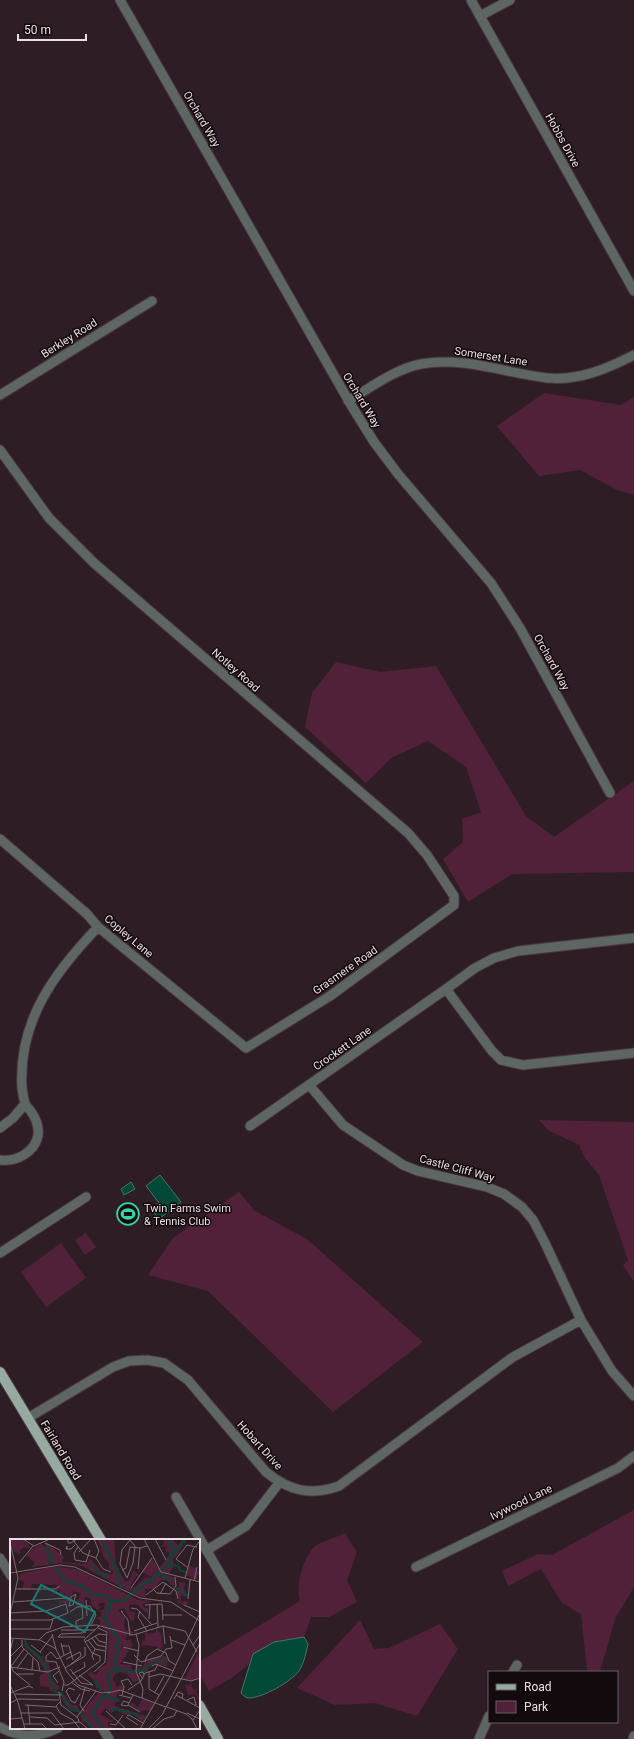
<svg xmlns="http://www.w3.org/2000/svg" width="634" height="1739" font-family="Roboto,sans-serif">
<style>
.green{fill:#512139}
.water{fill:#004936;stroke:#46766a}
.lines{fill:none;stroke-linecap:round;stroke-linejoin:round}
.minor-casing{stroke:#493840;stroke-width:11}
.major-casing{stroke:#493840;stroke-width:12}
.minor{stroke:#5d6662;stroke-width:9}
.major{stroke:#96aaa2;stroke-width:10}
.labels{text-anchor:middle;stroke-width:3;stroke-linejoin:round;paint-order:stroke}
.street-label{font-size:11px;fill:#ebdfe3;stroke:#120a0d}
.poi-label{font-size:11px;fill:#ebdfe3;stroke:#120a0d;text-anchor:start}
.inset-river{fill:none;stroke:#004936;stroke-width:2}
.inset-road{fill:none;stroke:#7a6b71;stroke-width:1}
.view{fill:#1a7b74;fill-opacity:0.15;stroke:#1a7b74;stroke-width:2}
.inset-edge{fill:none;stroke:#ebdfe3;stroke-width:2}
</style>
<rect width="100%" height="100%" fill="#2f1d25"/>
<!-- green -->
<path class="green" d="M544,393l77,12 13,-8v98l-17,-5 -37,-20 -41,6 -42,-50z
M336,662l44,10 56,-6 90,150 28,21 80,-56v91l-122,2 -44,28 -25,-43 20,-17 -1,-23 19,-7 -15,-45 -38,-26 -37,17 -25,25 -61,-56 7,-34z
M539,1120l95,2v160l-11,-17 5,-5 -29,-85 -14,-17 -6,-13 -31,-15z
M239,1192l16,19 52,28 116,103 -90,70 -125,-121 -60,-16 25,-37z
M86,1233l10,14 -11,8 -10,-15z
M61,1243l25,35 -40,29 -25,-35z
M634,1510v77l-19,32 -15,53h-14l1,-3 -6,-55 -19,-11 -21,-34 -33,17 -6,-15 36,-17 14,1z
M345,1533l12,19 -10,28 10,22 -28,15h-18l-7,20 -30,5 -21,12 -4,10 -16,13 -24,14 -10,-17v-12l101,-61c-5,-16 3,-42 14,-54 5,-5 24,-10 31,-14z
M360,1620l14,29 15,-1 51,-24 18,25 -41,67 -42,-13 -40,2 -38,-17z"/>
<!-- water -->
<path class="water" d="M160,1175l21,27 -22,17 -8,-10 8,-6 -13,-17z
M131,1182l4,7 -11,6 -3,-6z
M304,1637l4,7c-2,9 -4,19 -9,27 -8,11 -37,27 -50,27 -3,0 -5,-2 -8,-5l12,-39 21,-12z"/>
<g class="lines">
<!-- minor casing -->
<g class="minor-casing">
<path id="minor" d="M120,0l231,405 23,37 24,32 93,109 29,45 90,165
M471,0l163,291
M480,16l30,-16
M0,395l152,-94
M348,401c22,-13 47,-32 73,-37 42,-8 84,9 126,14 31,3 60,-9 87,-23
M0,450l49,68 45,45 314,270 19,22 27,41v9l-124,91 -84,52 -148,-121 -11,-13 -87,-75
M634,938l-116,13 -24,7 -19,10 -29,21 46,62 9,9 22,5 111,-12
M310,1086l33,39 60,40 15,6 69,16 17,7 18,13 11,13 12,23 36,77 31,51 22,25
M250,1126l196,-137
M0,1128l13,-10 12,-14
M0,1160c16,2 34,-7 38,-24 1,-8 -2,-17 -6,-23 -2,-4 -6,-6 -7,-10 -2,-5 -2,-10 -3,-15 -4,-67 32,-115 76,-161
M0,1253l86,-56
M28,1418l85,-51 16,-6 18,-1 17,3 24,17 78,92c23,19 45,24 73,14l174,-129 68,-37
M176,1497l58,101
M207,1550l39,-24 33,-43
M0,1558l11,18
M416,1567l202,-99 16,-12
M513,1672l4,-7
M0,1727c18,11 39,11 58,1
M102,1728l7,11
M479,1739l10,-23
M633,1739l1,-3"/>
</g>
<!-- major casing -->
<g class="major-casing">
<path id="major" d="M0,1372l101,168
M199,1705l19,34"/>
</g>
<!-- minor -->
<use href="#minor" class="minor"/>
<!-- major -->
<use href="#major" class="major"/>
</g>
<!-- icons -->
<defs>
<g id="stadium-ring" transform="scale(1.15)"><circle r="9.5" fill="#120a0d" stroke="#36d4a7" stroke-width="1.5"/><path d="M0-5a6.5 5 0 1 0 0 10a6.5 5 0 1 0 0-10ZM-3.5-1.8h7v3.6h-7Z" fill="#36d4a7"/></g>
</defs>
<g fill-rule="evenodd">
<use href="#stadium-ring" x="128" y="1214"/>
</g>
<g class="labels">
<!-- street labels -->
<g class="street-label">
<text transform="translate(202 119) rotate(60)" y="4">Orchard Way</text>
<text transform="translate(563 140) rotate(61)" y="4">Hobbs Drive</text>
<text transform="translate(69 338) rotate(-32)" y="4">Berkley Road</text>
<text transform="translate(491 356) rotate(9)" y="4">Somerset Lane</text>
<text transform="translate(362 400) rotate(59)" y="4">Orchard Way</text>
<text transform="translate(552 662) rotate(61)" y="4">Orchard Way</text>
<text transform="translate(236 670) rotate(41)" y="4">Notley Road</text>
<text transform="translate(129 936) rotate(40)" y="4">Copley Lane</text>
<text transform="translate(345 970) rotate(-35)" y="4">Grasmere Road</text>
<text transform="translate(342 1048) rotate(-35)" y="4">Crockett Lane</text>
<text transform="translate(457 1168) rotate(15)" y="4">Castle Cliff Way</text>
<text transform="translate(260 1445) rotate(48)" y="4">Hobart Drive</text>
<text transform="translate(61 1450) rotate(59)" y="4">Fairland Road</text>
<text transform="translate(521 1502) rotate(-26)" y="4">Ivywood Lane</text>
</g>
<!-- poi labels -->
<g class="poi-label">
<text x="144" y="1212">Twin Farms Swim<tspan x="144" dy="13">&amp; Tennis Club</tspan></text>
</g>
</g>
<!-- overview -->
<g transform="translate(10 1539)">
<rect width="190" height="190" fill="#2f1d25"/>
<path d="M0,0h12l10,10 9,-5 5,4 -1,-4 2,-1 17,14 -2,5 23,2 6,-5 10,12 10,4 3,-4 -5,-2v-5l-5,-6 -4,-12 -2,1 2,-1 -3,-7h17l2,25 7,15 3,3 5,-3 2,-9 7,6h-4l-5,9 1,4 13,-11 7,-1 -10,-5 10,-13 9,13 13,6 1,10 -9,-8h-5l-7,9h-9l1,9 -10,-3 -54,-29 -20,-3 -31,4 4,-4 -9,-8 6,-6 -7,-2 -5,3v4l-6,-2zM153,0l10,1 5,5 5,-6h4l-7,11 1,1 -8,8 1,5 6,3 -6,-1 -6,9 -9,-6 11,-16 -5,-2 2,-5 -8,1 5,-2zM46,27l24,4 58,30 15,1 -11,3 2,4h4v6l-12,-10 -7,1 1,7h5l-1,8 -3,1 -7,-13 -6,2 7,8 -1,8 3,6 2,-7 3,7 6,1 -11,1 -2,6h6l2,6 -3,2 -8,-3 -1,4 4,-2 4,5 -3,1v4l-4,2 1,2 -4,3 11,1 3,6 2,-2 4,12 -6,1 -6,-8 -7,-2 -6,3 -1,5 3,3 -1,4 8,-2v5l-17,2 -7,-1v-3l-3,1 -1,-7 -7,-8 3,-3 5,4 3,-6 8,-5 2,-32 -10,-7 2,-4 -5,-3 6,-2 -1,-5 -5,1 8,-3 1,-6h-5l-2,3 4,1 -5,3 -6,-6v-5l-6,-2 -1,8h-9l6,-11 -7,-3 -7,13 -5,-2 -3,4v-5l7,-1 -1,-7 -5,1v-5l-8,7 6,-11 -26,-1 -1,6 -12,-1 4,-2 1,-4 -1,-2 -4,-1 1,-6zM178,27l8,2 1,4 3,-1 -4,9 -10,-5zM169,43l6,1 -1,7 4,5v2l-7,-1 -1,6 6,-1 3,2 -5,3 -8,-5 3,-1 -3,-12 3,-1zM146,89l5,6 2,14 -5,1v-2l-13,-2 -4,2 2,-8 1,3 2,-4 -2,-6 5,2 7,-2zM14,101l3,1 1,6 6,6 7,4 2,-2 1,6 5,2 2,15 9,10 -4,4 -6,-1 -1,-4 -9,-1v-11l3,-1 1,-5 -7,-11 -12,-11zM188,114l2,4v20l-8,4 -8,-1zM151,117h4l3,3 -1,8 -13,-5 -4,3 4,4 -4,-2 -4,5h-9v-5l5,2 3,-7zM181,143l1,6 3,2 2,-3 -1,5 4,10 -5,-8 -7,1 -3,-11 4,2zM111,151l-5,6 5,5 -6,2v3l31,10 -3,6 -11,-8 -7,1 -9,-5 -5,3 -5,-5 -6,6 14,8h-6v4l10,3h-27l-6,-7h-3l-2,-8 18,-21 7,2zM52,153l10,13h5l3,8 -13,-5 -6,-10zM132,160l12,5 -3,6 -10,1 -11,-6 2,-3 6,6z" fill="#512139"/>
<path class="inset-river" d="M92,0l15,31 4,18M156,0l6,5v10M38,7l-1,5 5,6 -3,4 5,3M163,16l13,-16M159,25l9,2 3,5 5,1M82,26l6,8 9,3M46,29l9,13 18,5 7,8 17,2 4,5M151,32l9,-8 -1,-5 4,-3M146,36l8,1 7,5M166,49l12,8M15,102l3,6 12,10 8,13M106,130l19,3M127,132l7,-1 13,-10 10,1M39,134l6,19 6,1 9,16 10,3M84,140l7,12M96,157l13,4M101,170l19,3 10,5M71,174l12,16M94,190l-12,-15 11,-17 8,-5 -3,-17 9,-7 -3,-10 3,-3 1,-6 -2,-2 3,-7 -14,-20 2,-11 3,-1v-7l16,-1 7,-9h4l7,-8 7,-1 6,-9h3"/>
<path class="inset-road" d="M13,0l11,7 16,-7M58,0v4h3l6,-4M62,0l11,14 13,5 7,11 8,3M84,0l5,12 -3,7M119,0l6,7 -2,17 -6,15 -7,-14 2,-14 8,-10M134,0l17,33 39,10M145,0l11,21M0,3l8,36 -8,36M35,4l15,7 1,5M68,8l-4,6 1,7 11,2 4,-12M57,10v-3l-1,3h5l4,-4M69,13l12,-13M9,24l14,-17M177,28l-11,-8 11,-14 10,2M128,30l2,-21M112,31l4,-2 4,-21 10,1 7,-2M0,34l50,-8 15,2 65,31 31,4 29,19M175,39l8,-29 7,-8M184,42l3,-14M121,49l21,-30M5,50h40l5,-3M143,50l4,4 13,1 6,-8 -1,-9M66,55l-3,11 -4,1 2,-9zM150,55l6,-11M136,56l17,-13 13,9 2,8M178,60l2,-19M76,61l1,16M3,63l53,-4M147,65l1,23M135,66l17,-1 1,16M174,66l16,7M121,69l6,1 15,16M130,72l-2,6 9,14M60,73l7,-5 13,-1 6,9 -5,10M113,73l-2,-1 7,9 2,16M0,74l36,-2 20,-7 2,9 -18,7h-40M153,76h19M139,80l1,-14M66,87v-5l7,-3 -1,-11M153,87l2,18M0,90h40l3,-10M51,91h34M124,92l23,-8M42,95l4,15M126,95l3,11 -3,26 7,18 -1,9M85,97l4,5 7,2M75,98h-27l3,-3 22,-1 3,-4M0,99l30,2 16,9 11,23 11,13 24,8 8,-1M82,99l5,7 9,2M12,101v7l16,15 2,9M29,101l7,-7 17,-6 34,-2 36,10 30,-9 22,5 12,21M78,101l7,9 10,2M161,101l14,5M75,103l14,-8 8,1M51,104l3,12M21,106l10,8M183,106l7,-10M51,107h8l4,14M113,108l16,4M0,113l3,-13M30,113l13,-17M124,116l7,7 20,-6 5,-7 6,-1 -2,-12M0,118l12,-12M56,120l14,-7 1,4 -10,8M84,121l-2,-4 3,-7M0,123l3,9 17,14M113,123l19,4M135,123l2,-6 10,-7 9,4 3,8 7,4M2,126l12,-16M142,127l4,-2 17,7M0,128l38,5 12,-5M7,129l11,-15M55,129l20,-12v-9M60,130l11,14 12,2M22,131l1,-12M84,133l11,-10 2,-30 -9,-4M139,133v17l10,6M6,135h18M62,135l13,-7 -1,-5M69,136l14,10M139,138l11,-3 31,7 9,-3M133,140l-4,-6 4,-1 1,3M111,142l3,6 -2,8M111,142l7,-2 4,6M61,143l10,7 9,2M48,144l-5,-7 6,-5M0,146l8,17 7,27M53,146h5l32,-24v-5l-8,-3 -8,-13 15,-14M65,151l-6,-2 -3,3 5,10 4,2 5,-9M118,151l13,-9 4,-8 10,-3 3,-6M52,152l2,-9 -8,-20 -10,-1v-5l5,-4 6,7 14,-7M49,153l2,13 17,13 1,4M145,153l9,-16M0,154l19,-7 4,2M98,154l12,-3 46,17M5,155l47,1M109,156l12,3M166,156l24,13M164,160l4,-7 5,2 -1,4M177,161l7,-3 2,8M50,163l-4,4 4,7 13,7 7,9M0,164l8,-4 41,1M119,164l-5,-2 -3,4 6,1 1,-1 5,-10M15,166l31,2M18,166l2,19M118,166l12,7M157,168l19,7M74,172l-4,-6 5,-17M96,172l20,18M11,174h31l12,16M175,174l7,6 5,10M177,174l13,6M117,177l2,-1 14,8M20,178l17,1 8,7 25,-3 8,7M67,178l19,-26M116,178l12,8M0,180l12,-1M183,181l7,-10M14,185h18l5,5M100,185l6,1 7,-10M130,190l32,-56 28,-60M138,190l14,-14 38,-72M142,190l12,-10 10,-3 3,-6"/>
<path class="view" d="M31,46l54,27 -10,20 -54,-28z"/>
<rect width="190" height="190" class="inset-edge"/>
</g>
<!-- legend -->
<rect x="488" y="1671" width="130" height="52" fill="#120a0d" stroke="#695f63"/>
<rect x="496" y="1684" width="20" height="6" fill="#96aaa2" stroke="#695f63"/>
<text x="524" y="1691" font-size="12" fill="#ebdfe3">Road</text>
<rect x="496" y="1701" width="20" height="12" fill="#512139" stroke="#695f63"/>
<text x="524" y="1711" font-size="12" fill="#ebdfe3">Park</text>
<!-- scale -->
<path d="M18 34v6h68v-6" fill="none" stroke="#ebdfe3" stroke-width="2"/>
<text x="24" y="34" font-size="12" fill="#ebdfe3" stroke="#120a0d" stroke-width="3" paint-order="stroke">50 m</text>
</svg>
